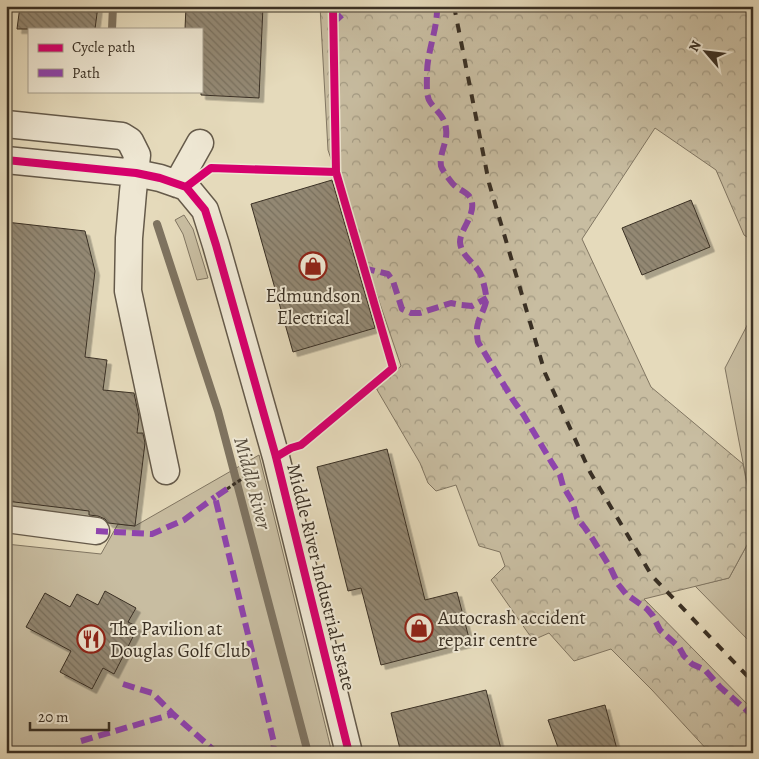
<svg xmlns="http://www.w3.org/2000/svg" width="759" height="759" font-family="Alegreya,serif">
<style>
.grass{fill:#c8bda1;stroke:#817662}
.forest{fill:url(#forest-crowns);stroke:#817662}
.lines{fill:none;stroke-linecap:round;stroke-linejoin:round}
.stream{stroke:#7e7360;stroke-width:8}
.building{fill:url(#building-back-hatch);stroke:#3a3024;filter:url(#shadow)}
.minor-casing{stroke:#655a4a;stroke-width:29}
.path{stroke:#3a3024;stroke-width:3;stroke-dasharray:4 2.5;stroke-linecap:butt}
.minor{stroke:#eee7d3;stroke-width:26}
.rail{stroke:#3a3024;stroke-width:4;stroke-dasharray:9 9;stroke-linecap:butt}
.quiet{stroke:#8e44ad;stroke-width:6;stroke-dasharray:12 6;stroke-linecap:butt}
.cycleway-casing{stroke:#eee7d3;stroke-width:11}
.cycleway{stroke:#d6006c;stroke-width:8}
.labels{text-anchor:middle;stroke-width:4;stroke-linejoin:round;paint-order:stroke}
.poi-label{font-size:19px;fill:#3a3024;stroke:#eee7d3;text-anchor:start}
.street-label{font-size:19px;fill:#3a3024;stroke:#eee7d3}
.water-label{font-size:20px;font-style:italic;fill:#564c3d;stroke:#eee7d3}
</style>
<defs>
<pattern id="forest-crowns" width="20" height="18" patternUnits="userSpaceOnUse" patternTransform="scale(1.25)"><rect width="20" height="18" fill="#c8bda1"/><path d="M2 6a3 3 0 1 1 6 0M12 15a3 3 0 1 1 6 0" fill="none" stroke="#a39a83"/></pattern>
<pattern id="building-back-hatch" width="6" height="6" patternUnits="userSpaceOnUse" patternTransform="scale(1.25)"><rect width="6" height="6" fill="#938873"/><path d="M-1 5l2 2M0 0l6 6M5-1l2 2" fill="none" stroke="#79705e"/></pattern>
<filter id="shadow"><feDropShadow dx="4.5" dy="4.5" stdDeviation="0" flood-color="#0004"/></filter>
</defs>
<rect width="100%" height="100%" fill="#e5dabb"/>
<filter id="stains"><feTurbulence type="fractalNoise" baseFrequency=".004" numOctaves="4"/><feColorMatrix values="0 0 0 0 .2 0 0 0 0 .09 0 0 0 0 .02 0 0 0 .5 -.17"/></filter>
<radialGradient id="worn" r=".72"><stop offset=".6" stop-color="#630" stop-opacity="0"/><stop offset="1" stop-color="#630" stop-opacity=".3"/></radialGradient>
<!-- grass -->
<path class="grass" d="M184,215l9,14 15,49 -11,2 -14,-46 -8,-14z
M753,314v201l-28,-147z
M259,455l73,298h-326v-209l95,10 17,-30 17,2z
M753,534v111l-58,-59 34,-8z"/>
<!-- forest -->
<path class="forest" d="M320,6h433v235l-9,-6 -28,-65 -61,-42 -73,111 69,148 92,77 10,51v19l-24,44 -85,21 109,111v43h-43l-58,-63 -41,-41 -37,12 -25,-28 -16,7 -42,-60 14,-14 -5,-14 -21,-6 -23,-61 -20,6 -8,-8 -8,-20 -44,-75 25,-22 -73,-216z"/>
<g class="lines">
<!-- stream -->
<path class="stream" d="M112,29l1,-23
M157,224l61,187 90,342"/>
</g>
<!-- building -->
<path class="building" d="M20,6h78l-3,23h-78z
M186,6h77l-4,92 -58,-3v-66h-16z
M332,180l43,148 -82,24 -42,-148z
M691,200l19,47 -68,28 -20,-47z
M6,222l79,9 10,40 -10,86 22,3 -4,30 31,3 5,24 -2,16h6l2,10 -10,83 -27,-3 -3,-4 -7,-3 -9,-1v-4l-83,-10z
M387,449l38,151 32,-8 13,50 -89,23 -20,-77 -13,3 -31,-124z
M105,591l31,17 -8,14 10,5 -24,47 -11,-6 -11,21 -32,-17 11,-21 -45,-24 19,-34 25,14 7,-13 21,11z
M486,690l16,63h-101l-10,-40z
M605,705l13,48h-58l-12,-33z"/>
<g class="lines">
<!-- minor casing -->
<g class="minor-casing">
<path id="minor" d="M6,124l116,12 8,5 7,14 -4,37 -4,46 -1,53 38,180
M6,160l130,13 24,5 26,9 19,23 11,35 60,212 73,296
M177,184l23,-41
M6,519l90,12"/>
</g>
<!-- path -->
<path class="path" d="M227,489l25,-17"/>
<!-- minor -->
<use href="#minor" class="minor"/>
<!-- rail -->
<path class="rail" d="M454,6l35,177 56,190 45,99 62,104 101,106"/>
<!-- quiet -->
<path class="quiet" d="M437,6c1,22 -10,46 -10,67 0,8 -1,20 2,27 5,10 16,15 17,29 2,13 -7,24 -5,37 1,4 10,16 13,19 5,5 14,7 17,14 6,15 -11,30 -11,43 1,14 14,20 20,31 3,7 5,15 6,22 2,9 -6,20 -8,28 -2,7 -1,13 0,19l35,58 10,14 29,49 8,12 3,11 9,15 5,17 8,10 7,10 18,29 8,17 8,10 21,15 6,7 7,14 19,17 5,9 8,8 13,6 15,17 33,29
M333,23l11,-10 4,-7
M363,268l25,6 5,7 9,28 9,4h9l31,-10 10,2 11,1 15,-8
M227,489l-12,8 59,246 -1,10
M96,531l56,3 32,-14 31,-23
M123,684l29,9 21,21 44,39
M81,741l92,-27"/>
<!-- cycleway casing -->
<g class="cycleway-casing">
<path id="cycleway" d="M6,160l130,13 24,5 26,9 19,23 11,35 60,212 73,296
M186,187l25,-19 125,4
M276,457l15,-9 10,-3 92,-77 -57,-196 -3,-166"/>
</g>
<!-- cycleway -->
<use href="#cycleway" class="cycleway"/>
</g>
<!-- icons -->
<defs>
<g id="shop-ring" transform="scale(1.4375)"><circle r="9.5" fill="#eee7d3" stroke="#8f2418" stroke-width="1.5"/><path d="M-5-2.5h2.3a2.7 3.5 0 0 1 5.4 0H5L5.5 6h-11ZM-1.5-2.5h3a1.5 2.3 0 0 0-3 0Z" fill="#8f2418"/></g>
<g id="restaurant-ring" transform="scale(1.4375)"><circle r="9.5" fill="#eee7d3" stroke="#8f2418" stroke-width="1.5"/><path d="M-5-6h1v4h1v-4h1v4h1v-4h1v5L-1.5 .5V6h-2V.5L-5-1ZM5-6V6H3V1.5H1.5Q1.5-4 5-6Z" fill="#8f2418"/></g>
</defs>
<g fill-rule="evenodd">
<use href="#shop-ring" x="313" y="266"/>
<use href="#shop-ring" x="419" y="628"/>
<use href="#restaurant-ring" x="91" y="639"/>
</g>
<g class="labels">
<!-- poi labels -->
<g class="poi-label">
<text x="313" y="302" text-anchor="middle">Edmundson<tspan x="313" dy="22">Electrical</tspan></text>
<text x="438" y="624">Autocrash accident<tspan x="438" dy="22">repair centre</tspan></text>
<text x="110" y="635">The Pavilion at<tspan x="110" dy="22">Douglas Golf Club</tspan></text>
</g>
<!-- street labels -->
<g class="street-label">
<text transform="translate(322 577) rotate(76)" y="7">Middle River Industrial Estate</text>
</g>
<!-- water labels -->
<g class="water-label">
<text transform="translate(253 483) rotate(75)" y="7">Middle River</text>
</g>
</g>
<!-- margin -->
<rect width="759" height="759" fill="none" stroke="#e5dabb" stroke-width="25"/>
<rect x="8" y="8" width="744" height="744" fill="none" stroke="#3a3024" stroke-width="2.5"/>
<rect x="12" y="12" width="734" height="734" fill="none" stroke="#3a3024"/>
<!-- legend -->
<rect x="28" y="28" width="175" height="65" fill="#eee7d3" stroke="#a69e8d"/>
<rect x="38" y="44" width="25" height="8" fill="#d6006c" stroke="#a69e8d"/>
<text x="72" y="52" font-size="15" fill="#3a3024">Cycle path</text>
<rect x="38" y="69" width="25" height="8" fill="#8e44ad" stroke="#a69e8d"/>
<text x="72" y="78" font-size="15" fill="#3a3024">Path</text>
<!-- north arrow -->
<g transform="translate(706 52) rotate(298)" stroke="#eee7d3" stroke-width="4" paint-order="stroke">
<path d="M0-4L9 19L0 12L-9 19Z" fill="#3a3024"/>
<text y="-8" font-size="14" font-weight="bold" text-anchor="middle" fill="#3a3024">N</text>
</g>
<!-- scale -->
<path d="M30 722v8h79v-8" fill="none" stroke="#3a3024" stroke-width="2.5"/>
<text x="38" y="722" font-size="15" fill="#3a3024" stroke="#eee7d3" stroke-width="4" paint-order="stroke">20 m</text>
<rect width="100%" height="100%" filter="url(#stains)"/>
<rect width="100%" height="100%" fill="url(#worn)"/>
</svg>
